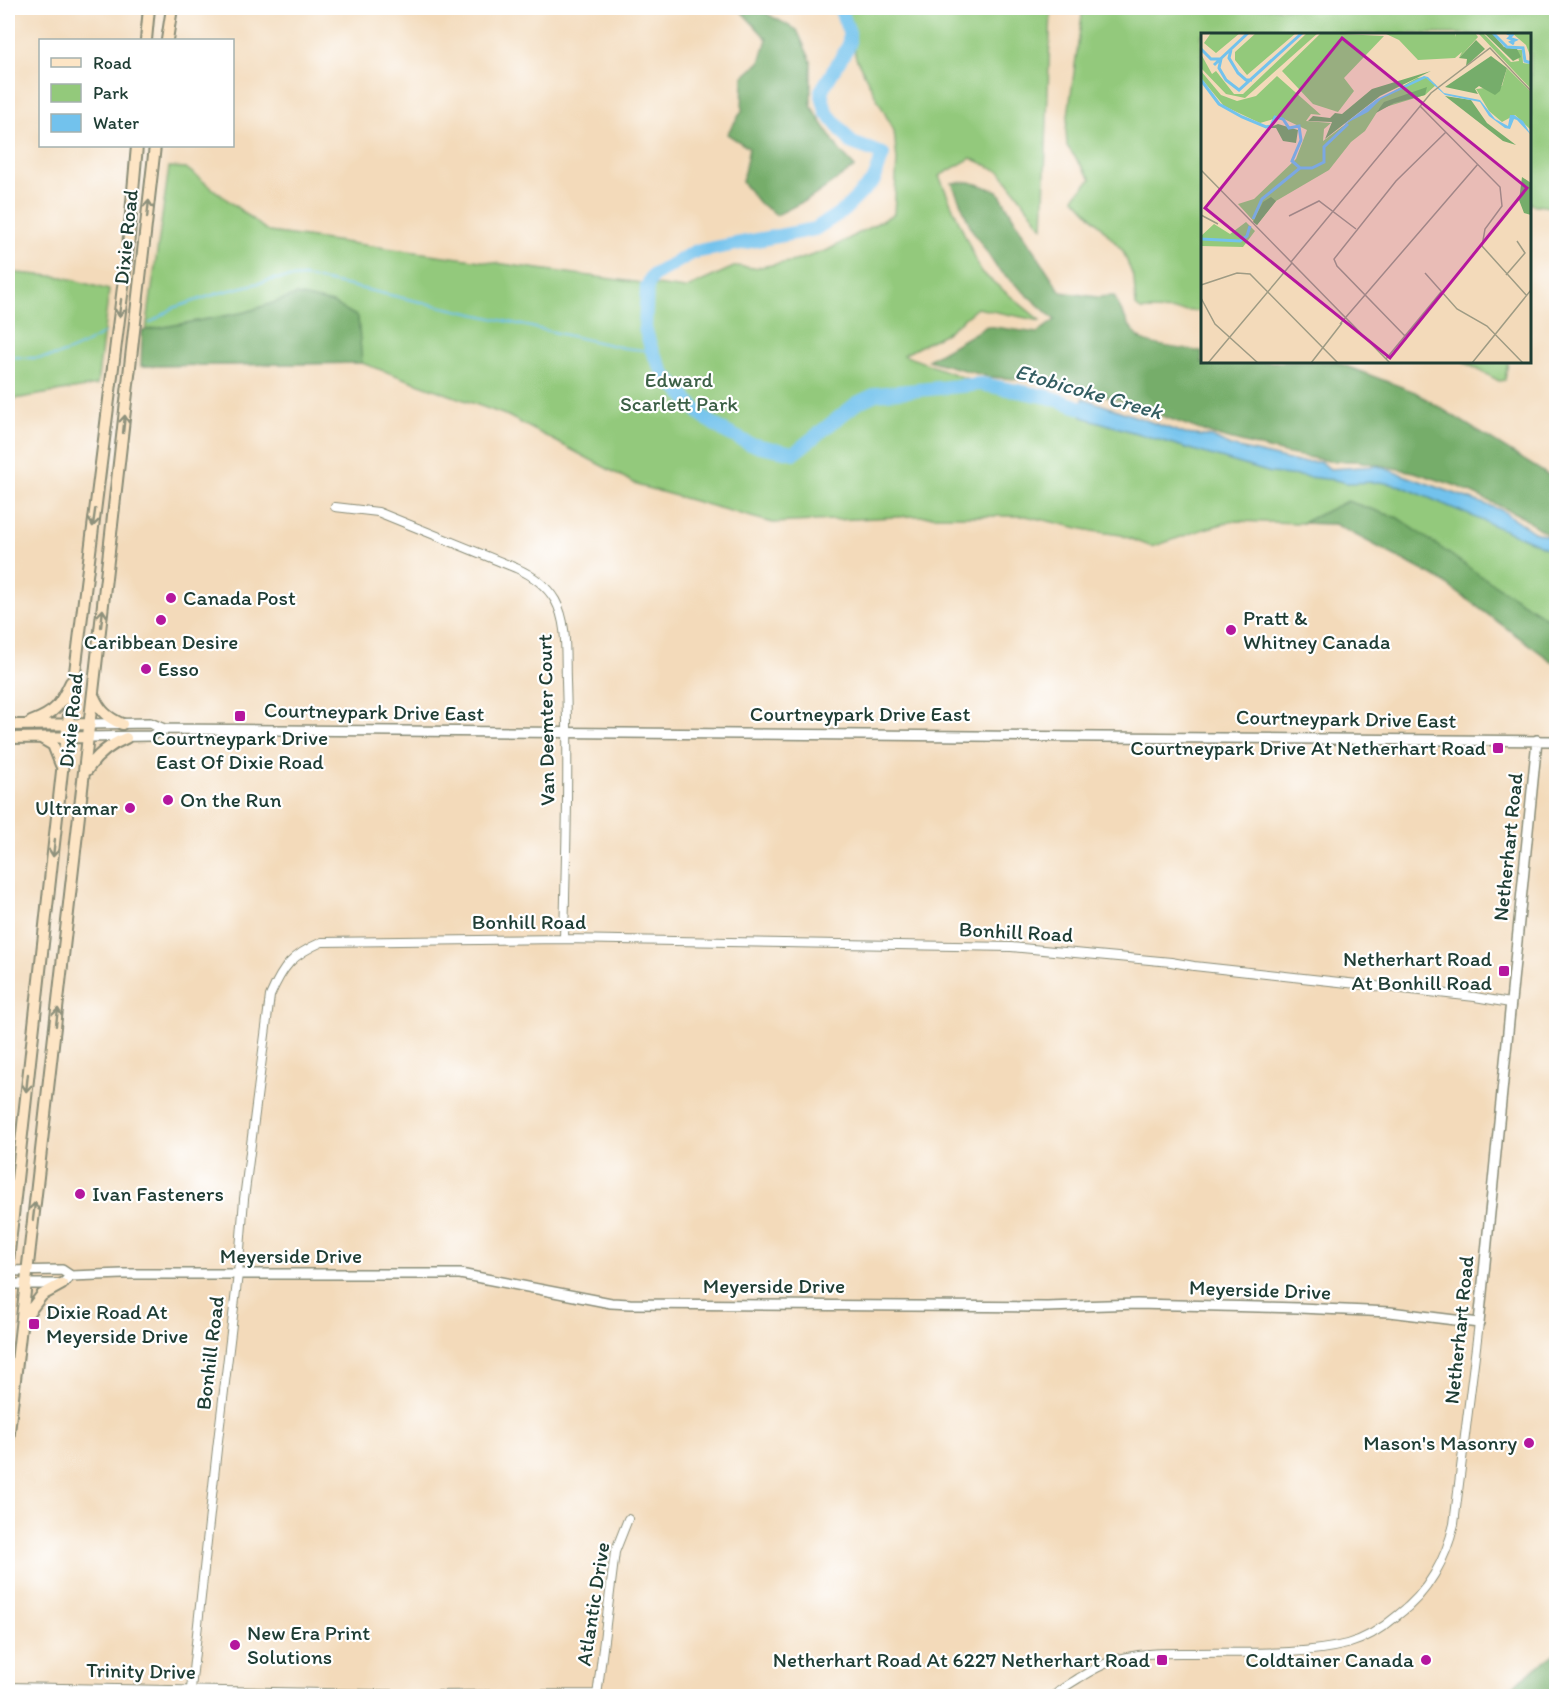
<svg xmlns="http://www.w3.org/2000/svg" width="1564" height="1704" font-family="Itim,sans-serif">
<style>
.green{fill:#93c97b;stroke:#598358;stroke-width:1.5}
.forest{fill:#76ad6b;stroke:#4a7550;stroke-width:1.5}
.water{fill:#72c2ed;stroke:#488090;stroke-width:1.5}
.lines{fill:none;stroke-linecap:round;stroke-linejoin:round}
.stream{stroke:#72c2ed;stroke-width:2}
.river{stroke:#72c2ed;stroke-width:14}
.minor-casing{stroke:#898c77;stroke-width:10}
.tertiary-casing{stroke:#898c77;stroke-width:12}
.secondary-casing{stroke:#898c77;stroke-width:14}
.minor{stroke:#fff;stroke-width:8}
.tertiary{stroke:#fff;stroke-width:9}
.secondary{stroke:#fde5c5;stroke-width:10}
.oneway{stroke:#8e917c}
.poi-dot{fill:#b5179e;stroke:#fff;stroke-width:2}
.labels{text-anchor:middle;stroke-width:4.5;stroke-linejoin:round;paint-order:stroke}
.street-label{font-size:21px;fill:#1f3d34;stroke:#fff}
.park-label{font-size:21px;fill:#3c6046;stroke:#fff}
.poi-label{font-size:21px;fill:#1f3d34;stroke:#fff;text-anchor:start}
.water-label{font-size:22px;font-style:italic;fill:#345e62;stroke:#fff}
.inset-river{fill:none;stroke:#72c2ed;stroke-width:3}
.inset-road{fill:none;stroke:#9e9b84;stroke-width:1.5}
.view{fill:#b5179e;fill-opacity:0.15;stroke:#b5179e;stroke-width:3}
.inset-edge{fill:none;stroke:#1f3d34;stroke-width:3}
</style>
<rect width="100%" height="100%" fill="#fff"/>
<filter id="ink" filterUnits="userSpaceOnUse"><feTurbulence type="fractalNoise" baseFrequency=".0167" numOctaves="2"/><feDisplacementMap in="SourceGraphic" scale="12" xChannelSelector="R" yChannelSelector="G"/><feConvolveMatrix kernelMatrix="1 2 1 2 8 2 1 2 1" color-interpolation-filters="sRGB"/></filter>
<filter id="wash" filterUnits="userSpaceOnUse"><feTurbulence type="fractalNoise" baseFrequency=".008" numOctaves="4" result="noise"/><feDisplacementMap in="SourceGraphic" scale="24" xChannelSelector="R" yChannelSelector="G"/><feGaussianBlur stdDeviation="1.35" result="paint"/><feColorMatrix in="noise" values="0 0 0 0 0 0 0 0 0 0 0 0 0 0 0 0 0 1.4 0 .05"/><feComposite in="paint" operator="in"/></filter>
<g filter="url(#wash)">
<rect width="100%" height="100%" fill="#f3daba"/>
<!-- green -->
<path class="green" d="M847,8h204l-8,220 -42,-56 -30,-14 -32,18 42,96 60,49 -64,-13 -31,25 -43,22 78,29 68,13 208,67 123,13 176,72v115l-117,-85 -104,-55 -101,-3 -30,8 -52,18 -31,-12 -29,-4 -66,-15h-110l-143,7 -133,-37 -132,-70 -146,-53 -221,3 28,-199 17,1 83,64 416,57 51,-23 18,2 41,-7 33,-11 66,-36 3,-54 -3,-29 -38,-73z
M1083,8h473v200l-26,-4v-170h-328v277l-61,-1 -5,-4 -2,-27 -11,-28 -49,-54 17,-18 -24,-33 -1,-16z
M8,270l9,3 46,4 46,13 -12,95 -89,15z
M1464,362h44l-3,18 -6,1z"/>
<!-- forest -->
<path class="forest" d="M738,8h18l41,22 14,31v45l29,45 15,16 -43,30 -35,18 -18,-12 -17,-21 7,-34 -22,-14 15,-23 1,-34 17,-15 7,-23z
M970,182l28,9 27,46 36,55 36,5 17,-1c8,15 15,34 28,44 7,5 51,11 60,11v11h133l80,30 141,88v60l-37,-25 -62,-29 -43,-14 -56,-11h-29l-45,-8 -67,-17 -129,-47 -57,-9 -42,-3 -61,-17 59,-34 50,7 18,-13 -58,-52 -25,-38 -20,-47z
M296,295l37,8 25,14 4,46 -221,3 1,-35 104,-19z
M1347,501l51,17 83,58 75,48v40l-117,-85 -104,-55 -33,-1z
M1556,1653v43h-57z"/>
<!-- water -->
<path class="water" d="M1083,398l102,36 27,3 18,9 67,16h24l9,7 48,-3 123,44 33,22 22,7v13l-155,-66 -21,-4 -33,1 -12,-3 -64,-7 -189,-56z"/>
<g class="lines">
<!-- stream -->
<path class="stream" d="M150,323l23,-15 46,-15 56,-14 30,-2 45,9 274,62 28,3
M8,356c42,6 59,-1 96,-23"/>
<!-- river -->
<path class="river" d="M840,8l9,24v13l-28,46 5,21 26,31 31,11 -9,26 -31,31 -28,18 -121,23 -42,24 -5,11 -2,41 7,23 13,24 38,42 23,15 24,12 44,9 63,-50 19,-9 105,-10 68,13 51,17"/>
</g>
</g>
<g filter="url(#ink)">
<g class="lines">
<!-- minor casing -->
<g class="minor-casing">
<path id="minor" d="M335,507l43,5 138,56c16,7 30,17 39,32 13,23 10,55 11,81 3,86 0,172 -2,258
M8,1687l419,8 170,-1
M191,1689l26,-240 21,-175 6,-75 26,-203c13,-30 22,-41 52,-54l242,-3 447,8 160,15 23,4 281,31 35,6
M597,1696l18,-144 13,-33
M1054,1696c7,-8 16,-12 25,-18 10,-6 22,-13 33,-17 26,-9 54,-8 81,-8 49,-1 107,3 154,-9 18,-5 37,-17 51,-29 30,-22 48,-56 56,-91l25,-201"/>
</g>
<!-- tertiary casing -->
<g class="tertiary-casing">
<path id="tertiary" d="M90,724l60,-1 14,6 1392,12
M88,737l63,-1 13,-7
M8,1271l54,-1 9,6
M8,1284h54l9,-8 52,-2h337l151,29 19,1 417,3 90,-3 162,4 91,4 89,11 58,-583"/>
</g>
<!-- secondary casing -->
<g class="secondary-casing">
<path id="secondary" d="M146,40l3,-32
M167,40l5,-32
M94,697c6,14 14,21 28,27
M31,722c25,-9 29,-17 40,-40
M8,725l82,-1
M8,738l80,-1
M41,738l12,7 8,20
M87,770c10,-15 22,-25 39,-32
M8,1261l57,-517 10,-72 53,-425 9,-101
M25,1317l17,-22 20,-11
M8,1441l147,-1295"/>
</g>
<!-- minor -->
<use href="#minor" class="minor"/>
<!-- tertiary -->
<use href="#tertiary" class="tertiary"/>
<!-- secondary -->
<use href="#secondary" class="secondary"/>
</g>
<!-- one-way arrows -->
<defs><path id="oneway-shaft" d="M-6 0H5M1.5-3L5.5 0L1.5 3" fill="none" stroke-width="1.6" stroke-linecap="round" stroke-linejoin="round" transform="scale(1.5)"/></defs>
<g class="oneway">
<use href="#oneway-shaft" transform="translate(148 209) rotate(-84)"/>
<use href="#oneway-shaft" transform="translate(120 308) rotate(97)"/>
<use href="#oneway-shaft" transform="translate(124 424) rotate(-84)"/>
<use href="#oneway-shaft" transform="translate(94 518) rotate(98)"/>
<use href="#oneway-shaft" transform="translate(102 618) rotate(-84)"/>
<use href="#oneway-shaft" transform="translate(54 848) rotate(96)"/>
<use href="#oneway-shaft" transform="translate(57 1017) rotate(-83)"/>
<use href="#oneway-shaft" transform="translate(27 1083) rotate(96)"/>
<use href="#oneway-shaft" transform="translate(34 1211) rotate(-83)"/>
</g>
</g>
<!-- markers -->
<g class="poi-dot">
<circle cx="171" cy="598" r="6"/>
<circle cx="161" cy="620" r="6"/>
<circle cx="1231" cy="630" r="6"/>
<circle cx="146" cy="669" r="6"/>
<rect x="234" y="710" width="12" height="12" rx="3"/>
<rect x="1492" y="742" width="12" height="12" rx="3"/>
<circle cx="168" cy="800" r="6"/>
<circle cx="130" cy="808" r="6"/>
<rect x="1498" y="965" width="12" height="12" rx="3"/>
<circle cx="80" cy="1194" r="6"/>
<rect x="28" y="1318" width="12" height="12" rx="3"/>
<circle cx="1529" cy="1443" r="6"/>
<circle cx="235" cy="1645" r="6"/>
<rect x="1156" y="1654" width="12" height="12" rx="3"/>
<circle cx="1426" cy="1660" r="6"/>
</g>
<g class="labels">
<!-- street labels -->
<g class="street-label">
<text transform="translate(126 237) rotate(-84)" y="7">Dixie Road</text>
<text transform="translate(374 712) rotate(1)" y="7">Courtneypark Drive East</text>
<text x="860" y="721">Courtneypark Drive East</text>
<text transform="translate(1346 719) rotate(1)" y="7">Courtneypark Drive East</text>
<text transform="translate(71 720) rotate(-84)" y="7">Dixie Road</text>
<text transform="translate(546 720) rotate(-91)" y="7">Van Deemter Court</text>
<text transform="translate(1508 847) rotate(-84)" y="7">Netherhart Road</text>
<text x="529" y="929">Bonhill Road</text>
<text transform="translate(1016 932) rotate(3)" y="7">Bonhill Road</text>
<text x="291" y="1263">Meyerside Drive</text>
<text x="774" y="1293">Meyerside Drive</text>
<text transform="translate(1260 1290) rotate(2)" y="7">Meyerside Drive</text>
<text transform="translate(1459 1330) rotate(-84)" y="7">Netherhart Road</text>
<text transform="translate(210 1353) rotate(-83)" y="7">Bonhill Road</text>
<text transform="translate(593 1604) rotate(-81)" y="7">Atlantic Drive</text>
<text transform="translate(141 1671) rotate(1)" y="7">Trinity Drive</text>
</g>
<!-- park labels -->
<g class="park-label">
<text x="679" y="387">Edward<tspan x="679" dy="24">Scarlett Park</tspan></text>
</g>
<!-- poi labels -->
<g class="poi-label">
<text x="183" y="605">Canada Post</text>
<text x="1243" y="625">Pratt &amp;<tspan x="1243" dy="24">Whitney Canada</tspan></text>
<text x="161" y="649" text-anchor="middle">Caribbean Desire</text>
<text x="158" y="676">Esso</text>
<text x="240" y="745" text-anchor="middle">Courtneypark Drive<tspan x="240" dy="24">East Of Dixie Road</tspan></text>
<text x="1486" y="755" text-anchor="end">Courtneypark Drive At Netherhart Road</text>
<text x="180" y="807">On the Run</text>
<text x="118" y="815" text-anchor="end">Ultramar</text>
<text x="1492" y="966" text-anchor="end">Netherhart Road<tspan x="1492" dy="24">At Bonhill Road</tspan></text>
<text x="92" y="1201">Ivan Fasteners</text>
<text x="46" y="1319">Dixie Road At<tspan x="46" dy="24">Meyerside Drive</tspan></text>
<text x="1517" y="1450" text-anchor="end">Mason's Masonry</text>
<text x="247" y="1640">New Era Print<tspan x="247" dy="24">Solutions</tspan></text>
<text x="1150" y="1667" text-anchor="end">Netherhart Road At 6227 Netherhart Road</text>
<text x="1414" y="1667" text-anchor="end">Coldtainer Canada</text>
</g>
<!-- water labels -->
<g class="water-label">
<text transform="translate(1089 391) rotate(16)" y="8">Etobicoke Creek</text>
</g>
</g>
<!-- overview -->
<g transform="translate(1201 33)">
<rect width="330" height="330" fill="#f3daba"/>
<path d="M10,0h29l-24,20 -12,-10zM55,0h40l-49,42 -12,-15v-8zM106,0h11l-73,65 -19,-4 -25,-26v-14l11,20 4,-3 18,23h9zM120,0l63,3 -40,42 10,13 -16,21 -25,-8 -31,-33zM183,0h71l1,4v-4h19l3,4 -19,21 3,-6 -7,6 -37,2 -19,-20zM277,0h5l28,29 8,-1 -2,-11h5l1,13 8,1v25zM311,0h19v25l-5,-13zM306,35l24,24v38l-16,-15 -13,7 -13,-11 -13,-22 26,-3zM0,38l20,24 16,6 19,-5 21,-20 44,39 -10,-1 -5,7 25,2 -7,6 -1,12 55,-41 39,-22 9,-1 10,8 -11,10 -46,14 -14,22 -14,11 -22,28 -53,31 -19,24 -19,-21 16,-5 42,-40 11,-29 -27,-13 -20,6 -36,-17 -23,-28zM45,189l9,9 -12,16 -42,-1v-10l13,-12 16,10z" fill="#93c97b"/>
<path d="M283,0h8l12,14 13,2 4,8 -8,4zM275,7l9,9 -19,17 1,-7 -8,-1zM290,23l16,12 -7,23 -5,4 -16,-9 -4,3 3,5 -33,-7zM230,38l-51,25 -55,43 7,-17 -24,-1 5,-5 17,2 5,-5 7,1 30,-25zM226,54l-2,8 -31,8 -18,10 8,-11zM244,63l26,4 16,23 29,22 -13,-4zM77,91l20,6 -2,13 -13,-2 -7,-13h-8zM321,144l9,6v32l-7,-2 -5,-13zM70,164l5,4 -19,24 -4,-3 10,-20z" fill="#76ad6b"/>
<path d="M223,43l4,1 16,16 36,7 15,19 13,7 2,-11h4l9,6 8,14 -14,-15 -3,-1 -4,10 -5,-1 -16,-12 -9,-14 -35,-7 -19,-17 -45,21 -13,13 -25,13 34,-26z" fill="#72c2ed"/>
<path class="inset-river" d="M292,0l14,14 16,1 2,13 6,2M306,0l5,2 -3,3 6,2 -4,2 3,2M0,16l10,10h10l-2,9 7,12 13,10 63,-57M30,17l-2,8 9,15 8,7h6M13,32l34,-32M0,47l18,24 23,13 24,10 5,-1 4,-9 8,2 6,9 10,-2 2,14 -9,21 8,7h12l12,-6v-15l24,-23M52,186l9,-20 38,-31M0,206l39,2 7,-5 3,-10"/>
<path class="inset-road" d="M219,73l80,81 2,19 -17,23 -3,17 45,50M0,137l189,193M0,182l17,9M88,183l30,-15 37,28M90,229l140,-169 59,-45 41,43M224,240l32,36 30,17 36,37M305,242l19,-22 -8,-12M0,252l36,-12 13,1 88,89M0,265l14,26 43,39M139,291l138,-160M204,303l-68,-70 -3,-7 62,-78 50,-49M185,326l55,-67M7,330l84,-100M110,330l31,-40M271,330l59,-73"/>
<path class="view" d="M141,5l185,150 -137,170 -185,-150z"/>
<rect width="330" height="330" class="inset-edge"/>
</g>
<!-- margin -->
<rect width="1564" height="1704" fill="none" stroke="#fff" stroke-width="30"/>
<!-- legend -->
<rect x="39" y="39" width="195" height="108" fill="#ffffff" stroke="#a5b1ae" stroke-width="1.5"/>
<rect x="51" y="58" width="30" height="9" fill="#fde5c5" stroke="#a5b1ae" stroke-width="1.5"/>
<text x="93" y="69" font-size="18" fill="#1f3d34">Road</text>
<rect x="51" y="84" width="30" height="18" fill="#93c97b" stroke="#a5b1ae" stroke-width="1.5"/>
<text x="93" y="99" font-size="18" fill="#1f3d34">Park</text>
<rect x="51" y="114" width="30" height="18" fill="#72c2ed" stroke="#a5b1ae" stroke-width="1.5"/>
<text x="93" y="129" font-size="18" fill="#1f3d34">Water</text>
</svg>
